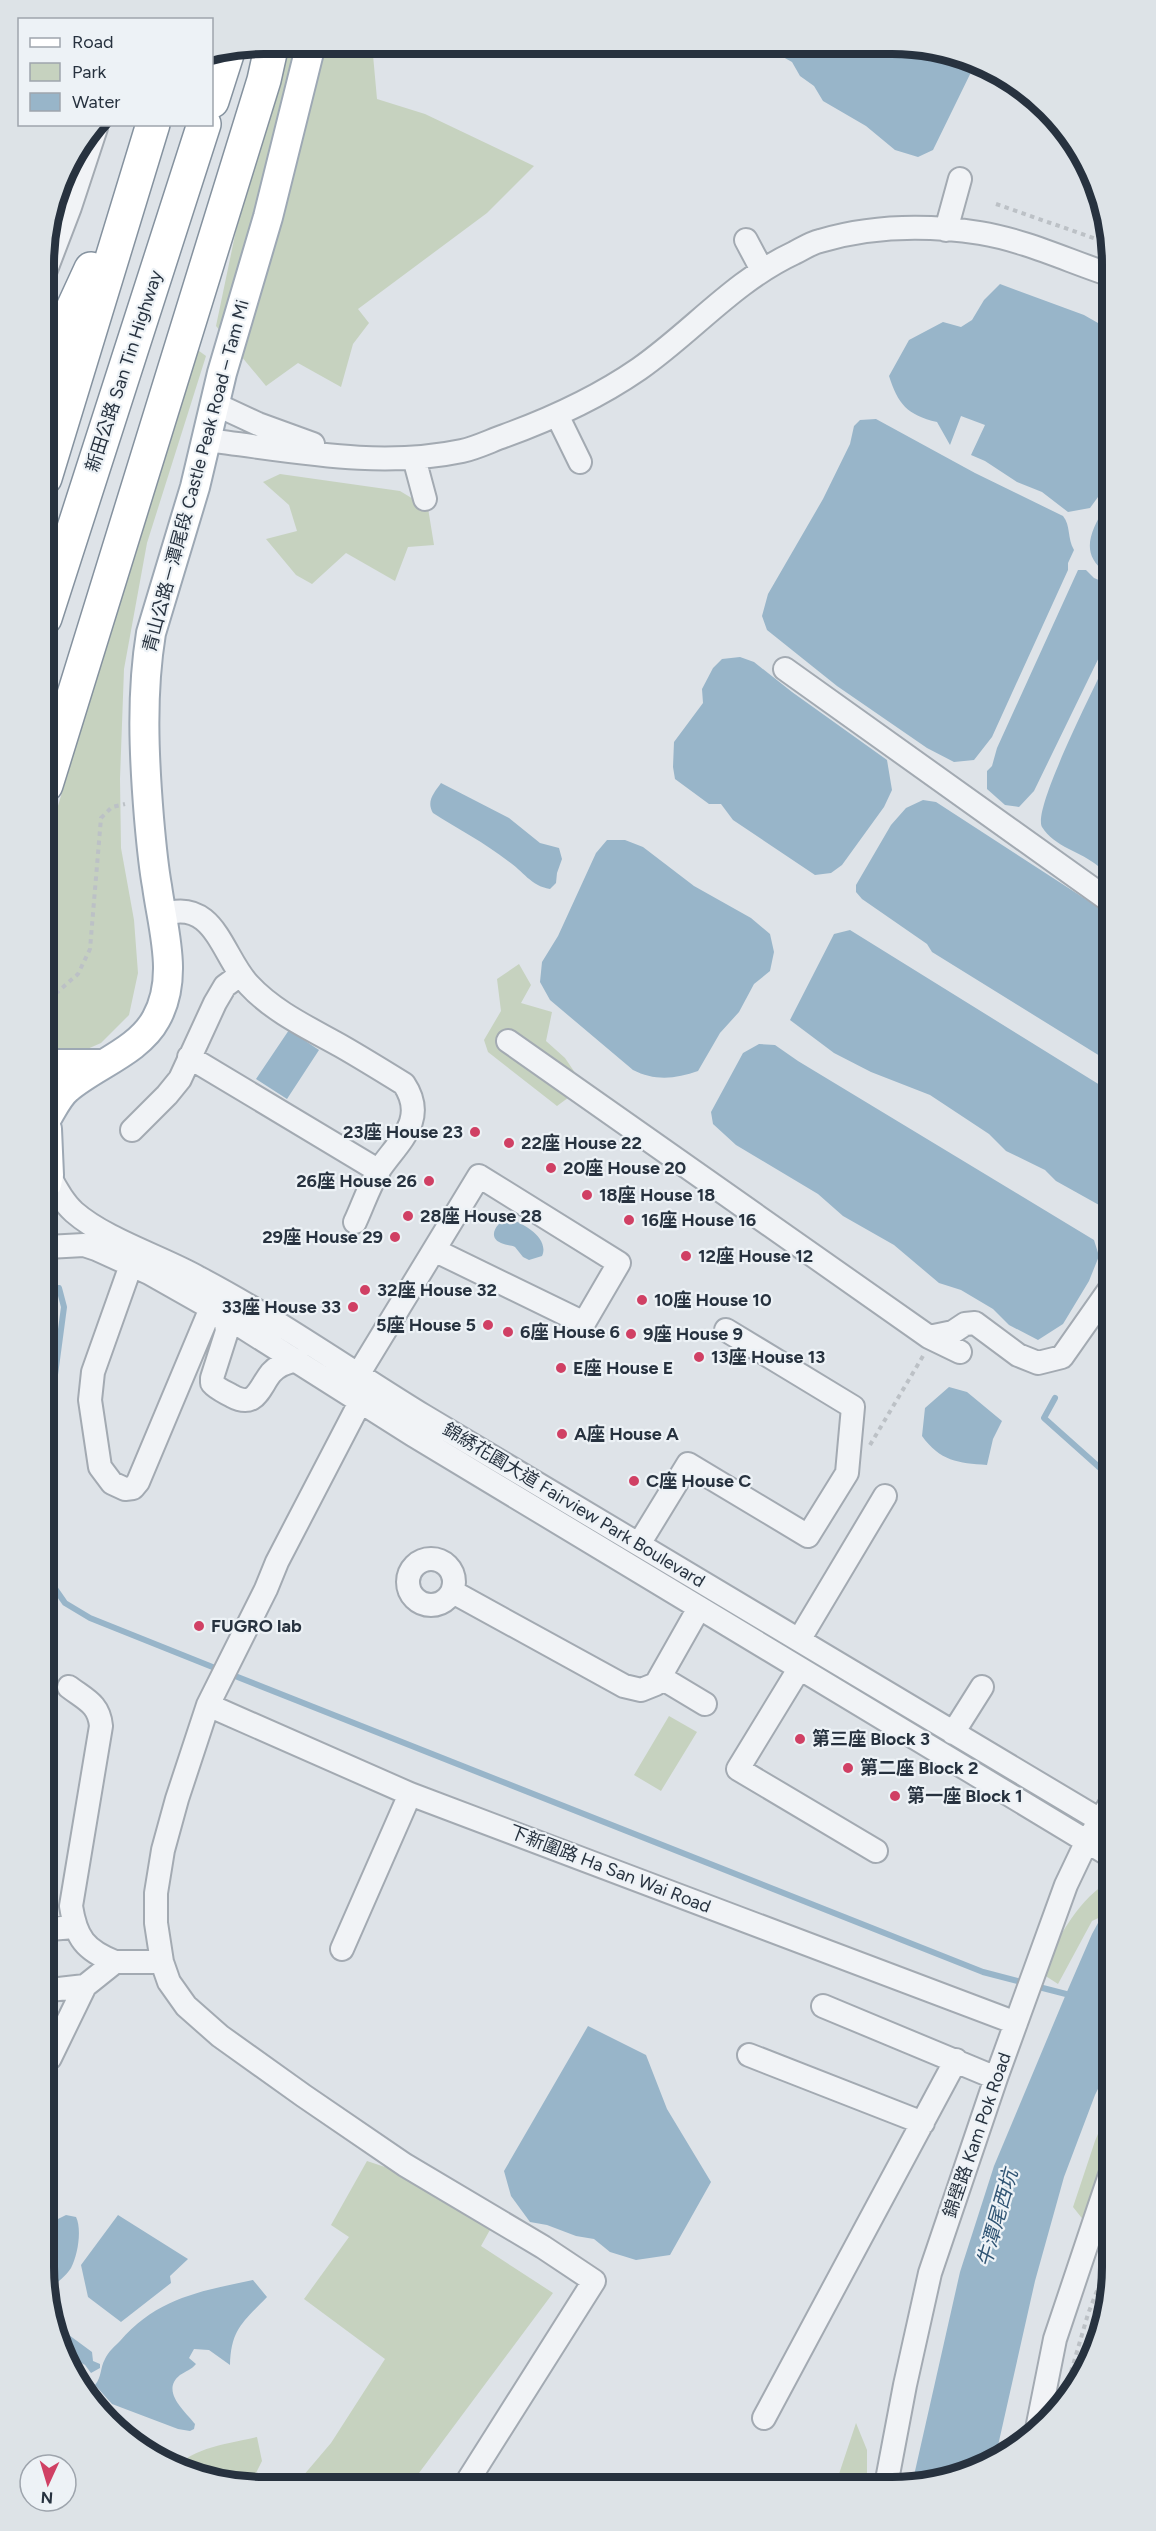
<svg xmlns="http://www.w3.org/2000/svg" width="1156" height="2531" font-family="Figtree,'Noto Sans TC',sans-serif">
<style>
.green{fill:#c6d2bf}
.water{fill:#98b5c9}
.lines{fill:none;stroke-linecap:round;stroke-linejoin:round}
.stream{stroke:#98b5c9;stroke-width:6}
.minor-casing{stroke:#a3aab2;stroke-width:26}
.major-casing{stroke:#9da8b4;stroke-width:32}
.highway-casing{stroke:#85929f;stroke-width:36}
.path{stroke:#bcc1c6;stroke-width:4;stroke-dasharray:4.5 4.5;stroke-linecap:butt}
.minor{stroke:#f1f3f6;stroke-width:22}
.major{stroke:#fff;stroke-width:28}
.highway{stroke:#fff;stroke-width:33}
.poi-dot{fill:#d04064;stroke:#edf2f6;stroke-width:2}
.labels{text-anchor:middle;stroke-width:4.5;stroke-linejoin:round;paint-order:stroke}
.street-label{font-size:18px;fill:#27323f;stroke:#edf2f6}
.poi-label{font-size:18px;font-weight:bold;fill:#27323f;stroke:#edf2f6;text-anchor:start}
.water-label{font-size:20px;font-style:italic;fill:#315574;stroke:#edf2f6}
.rim{fill:none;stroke:#27323f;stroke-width:8}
</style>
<rect width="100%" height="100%" fill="#dee3e8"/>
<!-- green -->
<path class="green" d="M373,55l4,44 48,15 109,52 -47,47 -129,96 11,14 -16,21 -12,43 -43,-24 -32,23 -50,-60 19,-91 46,-177h88z
M195,348l11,8 -59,187 -23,126 -4,110 1,69 13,72 4,53 -9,42 -28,28 -32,14 -22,-4 -1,-207z
M280,474l120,17 28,17 6,37 -26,2 -13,34 -49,-28 -34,31 -16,-9 -30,-36 31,-8 -8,-26 -26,-23z
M519,964l12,21 -10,18 31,9 -6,29 19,17 19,28 -27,20 -69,-54 -4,-12 17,-29 -4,-32z
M669,1716l28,16 -36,59 -27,-16z
M1105,1884l6,7v21l-19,9 -34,63 -17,-11c15,-31 35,-70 64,-89z
M1111,2103l1,50 -27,69 -12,-15 22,-66z
M367,2161l39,13 34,26 24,-8 10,28 17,8 -10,18 72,47 -134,180 -4,9 -118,1 34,-40 54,-84 -81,-60 45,-62 -18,-12z
M856,2423l11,27v30h-30z
M257,2437l5,24 -11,22h-30l-44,-14c10,-21 60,-27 80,-32z"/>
<!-- water -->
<path class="water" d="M765,47l170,1 41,14 -43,88 -15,7 -23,-7 -29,-24 -43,-25 -9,-15 -14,-10 -8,-14z
M1000,284l84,31 21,12 1,159 -16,22 -22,4 -26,-20 -25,-10 -32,-21 -14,-6 14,-30 -24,-9 -11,29 -13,-23c-30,-7 -39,-18 -48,-46l20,-36 34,-18 18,5 11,-7 12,-20z
M876,419l99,54 88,43c8,10 4,22 11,34l-6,13v7l-76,167 -18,23 -20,2 -27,-14 -90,-62 -70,-56 -5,-14 6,-22 55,-95 27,-55 4,-18 6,-6z
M1106,505v68c-28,-21 -14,-43 0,-68z
M1078,570h8l8,8 12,5v60l-72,148 -15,16 -14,-2 -18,-16v-18l5,-5 5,-18z
M740,657l14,5 38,30 95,68 5,30 -8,17 -42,58 -11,8 -16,2 -82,-55 -12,-16h-12l-34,-25 -2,-12 1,-25 29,-39 -1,-14 11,-21 9,-9z
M1106,662l1,214c-3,-2 -5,-7 -9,-10 -16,-14 -44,-19 -56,-39 -10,-18 53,-140 64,-165z
M441,783l68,35 31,25 19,5 3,11 -5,14 -1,10 -6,6c-19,-3 -27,-18 -42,-28 -23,-18 -50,-32 -75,-48 -7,-12 1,-20 8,-30z
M923,800l13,2 171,111 1,148 -176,-109 -5,-8 -65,-45 -6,-7v-7l35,-60 15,-17z
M607,840h18l18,7 51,39 57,32 19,16 4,18 -4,19 -16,13 -15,28 -19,21 -22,38c-22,8 -44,10 -65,-1l-83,-70 -10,-18 2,-20 16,-26 38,-83z
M850,930l258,160v120l-52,-29 -11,-11 -39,-19 -17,-17 -59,-39 -59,-23 -37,-19 -44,-33 44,-86z
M289,1030l30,20 -32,49 -31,-20z
M759,1044l16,1 23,16 296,179 5,16 -10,25 -26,43 -25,16 -29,-15 -16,-16 -32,-19 -22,-7 -45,-38 -51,-29 -25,-22 -82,-49 -23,-21 -2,-12 32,-59z
M508,1218c15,5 42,20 34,38l-13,4 -6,-3 -8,-10c-4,-2 -10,-2 -14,-4 -15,-6 -3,-22 7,-25z
M949,1387l18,5 35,29 -9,18 -6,26c-29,-2 -47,-4 -65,-29l3,-28z
M1111,1899v163l-16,33 -31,82 -29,104 -40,178 -45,21h-37l47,-208 34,-106 72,-172 26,-60z
M588,2026l58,29 21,54 44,73 -41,73 -34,5 -26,-8 -16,-13 -18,-3 -29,-11 -17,-3 -19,-26 -7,-25z
M66,2215l10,2c6,12 2,38 -5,51 -5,8 -14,14 -20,21v-72l7,2z
M118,2215l70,44 -18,17 1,7 -50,39 -33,-25 -7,-32z
M253,2280l14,17c-24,25 -36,32 -37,68l-21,-15 -15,-1 -5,9 7,6c-5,6 -10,7 -16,11 -20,16 5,36 15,49l-1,5 -4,2 -12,-2 -66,-25 -17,-19c7,-9 5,-17 10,-26 3,-7 10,-13 15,-18 37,-43 81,-50 133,-61z
M51,2318l3,6 38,28 1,9 7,3v4l-9,5 -6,-8 -16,-9v-5c-11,-7 -18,-21 -18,-33z"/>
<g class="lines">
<!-- stream -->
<path class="stream" d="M1055,1398l-11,20 65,58
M48,1427l16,-120 -5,-19
M49,1580l16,23 25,15 130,52
M230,1674l753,298 42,11
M1035,1986l31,8"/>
<!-- minor casing -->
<g class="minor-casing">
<path id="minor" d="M946,230l14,-51
M746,240l16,30
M44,275l26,-68 26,-79
M215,404l43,20 55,20
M557,415l23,47
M206,440c85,10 171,29 256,11 14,-3 28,-10 42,-15 47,-17 93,-38 135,-67 53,-37 95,-88 155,-116 8,-4 17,-10 26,-12 51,-15 108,-16 160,-8 43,7 84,26 125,40
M414,458l11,41
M785,669l322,230
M162,915c53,-19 60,42 87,70 25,27 60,43 92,61 21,12 42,25 63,38 24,36 -6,58 -25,86 -10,16 -16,35 -24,52
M508,1041l421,296 31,15
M189,1057l190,114
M132,1130l35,-35 13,-16 35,-76 10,-17 15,-11
M49,1175c7,14 14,27 25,37 32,28 88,45 125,66 78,41 150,92 225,138l686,410
M47,1247l37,-2 12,4 53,24 76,43 188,119 698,421
M131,1265l-38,107 -3,28 10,67 12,16 13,6 8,-1 5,-6 73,-174
M225,1316l2,15 -15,47v5c5,6 13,9 20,13 24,13 27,-8 39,-23 7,-8 16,-11 26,-13
M929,1337l24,-5 12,-8 10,-1 43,32 20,8 24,-6 47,-67
M370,1383l-93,179 -11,27 -58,116 -31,94 -14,51 -7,43v30l6,39 7,20 17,24 34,30 84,60 101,69 138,82 51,34 -127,201
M350,1388l129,-212 140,87 -35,60 -150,-73
M639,1544l49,-80 120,72 39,-63 6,-66 -127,-77
M408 1582a23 23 0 1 1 46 0a23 23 0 1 1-46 0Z
M453,1592l171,94 17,4 15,-6 43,-76
M799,1640l86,-144
M799,1669l-61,100 138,82
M660,1677l45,27
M69,1687c17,13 30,17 32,39l-30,180c5,32 14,44 44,56
M208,1705l202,89 606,229
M953,1733l29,-46
M50,1929l24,-2
M342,1949l68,-155
M50,1990l35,-4 30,-24h47
M823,2006l173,72
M749,2055l174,68
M50,2058l35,-72
M764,2418l192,-358
M1037,2429l18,-90 57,-170
M887,2480l18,-95 25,-112 66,-195 70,-193 20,-42 24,-39"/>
</g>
<!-- major casing -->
<g class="major-casing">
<path id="major" d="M47,1064h53
M47,1118c6,-10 12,-23 21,-30 27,-23 71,-37 88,-69 23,-41 7,-89 1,-133 -4,-22 -6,-45 -8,-68 -5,-61 -8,-124 2,-185l44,-146 27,-114 46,-156 43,-173
M47,1129l2,46 -2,9"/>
</g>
<!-- highway casing -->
<g class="highway-casing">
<path id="highway" d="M212,101l16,-50
M44,371l47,-102
M45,478l108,-354
M45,618l159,-494
M46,785l218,-705 8,-36"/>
</g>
<!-- path -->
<path class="path" d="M996,204l109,38
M47,995h7l24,-21 12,-25 11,-131 11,-11 13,-3
M870,1445l53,-89
M1071,2372l17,-58 24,-62"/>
<!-- minor -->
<use href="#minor" class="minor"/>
<!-- major -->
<use href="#major" class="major"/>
<!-- highway -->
<use href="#highway" class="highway"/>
</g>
<!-- markers -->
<g class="poi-dot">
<circle cx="475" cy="1132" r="6"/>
<circle cx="509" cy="1143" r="6"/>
<circle cx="551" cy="1168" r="6"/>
<circle cx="429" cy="1181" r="6"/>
<circle cx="587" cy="1195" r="6"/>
<circle cx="408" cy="1216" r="6"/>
<circle cx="629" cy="1220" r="6"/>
<circle cx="395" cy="1237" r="6"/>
<circle cx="686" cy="1256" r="6"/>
<circle cx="365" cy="1290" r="6"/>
<circle cx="642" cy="1300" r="6"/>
<circle cx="353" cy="1307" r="6"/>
<circle cx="488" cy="1325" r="6"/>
<circle cx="508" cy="1332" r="6"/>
<circle cx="631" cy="1334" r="6"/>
<circle cx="699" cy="1357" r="6"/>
<circle cx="561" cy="1368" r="6"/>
<circle cx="562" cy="1434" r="6"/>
<circle cx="634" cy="1481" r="6"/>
<circle cx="199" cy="1626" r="6"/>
<circle cx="800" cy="1739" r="6"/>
<circle cx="848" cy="1768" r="6"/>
<circle cx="895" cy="1796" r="6"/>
</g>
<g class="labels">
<!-- street labels -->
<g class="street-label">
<text transform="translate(124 371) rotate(-72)" y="6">新田公路 San Tin Highway</text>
<text transform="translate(196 476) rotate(-75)" y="6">青山公路－潭尾段 Castle Peak Road – Tam Mi</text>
<text transform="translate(574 1505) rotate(31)" y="6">錦綉花園大道 Fairview Park Boulevard</text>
<text transform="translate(610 1869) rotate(21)" y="6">下新圍路 Ha San Wai Road</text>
<text transform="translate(977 2135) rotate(-71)" y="6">錦壆路 Kam Pok Road</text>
</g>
<!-- poi labels -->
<g class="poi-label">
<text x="463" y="1138" text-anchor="end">23座 House 23</text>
<text x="521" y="1149">22座 House 22</text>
<text x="563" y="1174">20座 House 20</text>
<text x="417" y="1187" text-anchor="end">26座 House 26</text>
<text x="599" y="1201">18座 House 18</text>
<text x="420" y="1222">28座 House 28</text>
<text x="641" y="1226">16座 House 16</text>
<text x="383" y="1243" text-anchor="end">29座 House 29</text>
<text x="698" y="1262">12座 House 12</text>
<text x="377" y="1296">32座 House 32</text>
<text x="654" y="1306">10座 House 10</text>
<text x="341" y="1313" text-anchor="end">33座 House 33</text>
<text x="476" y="1331" text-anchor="end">5座 House 5</text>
<text x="520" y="1338">6座 House 6</text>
<text x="643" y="1340">9座 House 9</text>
<text x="711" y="1363">13座 House 13</text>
<text x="573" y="1374">E座 House E</text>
<text x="574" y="1440">A座 House A</text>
<text x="646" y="1487">C座 House C</text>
<text x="211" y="1632">FUGRO lab</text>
<text x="812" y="1745">第三座 Block 3</text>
<text x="860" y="1774">第二座 Block 2</text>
<text x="907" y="1802">第一座 Block 1</text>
</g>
<!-- water labels -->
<g class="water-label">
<text transform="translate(997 2218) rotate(-74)" y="7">牛潭尾西坑</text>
</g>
</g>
<!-- crop -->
<path d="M0 0H1156V2531H0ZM264 54H892A210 210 0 0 1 1102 264V2267A210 210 0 0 1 892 2477H264A210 210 0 0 1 54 2267V264A210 210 0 0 1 264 54Z" fill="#dde3e7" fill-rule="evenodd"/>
<path class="rim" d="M264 54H892A210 210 0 0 1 1102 264V2267A210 210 0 0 1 892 2477H264A210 210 0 0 1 54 2267V264A210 210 0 0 1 264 54Z"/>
<!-- legend -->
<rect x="18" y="18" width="195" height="108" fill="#edf2f6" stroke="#9ea5ad" stroke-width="1.5"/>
<rect x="30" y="38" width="30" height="9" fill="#ffffff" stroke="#9ea5ad" stroke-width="1.5"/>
<text x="72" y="48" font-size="18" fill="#27323f">Road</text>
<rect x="30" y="63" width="30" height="18" fill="#c6d2bf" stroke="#9ea5ad" stroke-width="1.5"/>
<text x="72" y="78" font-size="18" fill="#27323f">Park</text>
<rect x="30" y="93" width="30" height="18" fill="#98b5c9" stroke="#9ea5ad" stroke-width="1.5"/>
<text x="72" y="108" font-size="18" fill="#27323f">Water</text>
<!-- north arrow -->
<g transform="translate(48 2483) rotate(184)"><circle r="28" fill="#edf2f6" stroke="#9ea5ad" stroke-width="1.5"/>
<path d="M0-4.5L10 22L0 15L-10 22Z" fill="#d04064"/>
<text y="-9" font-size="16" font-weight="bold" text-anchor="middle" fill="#27323f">N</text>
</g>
</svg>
